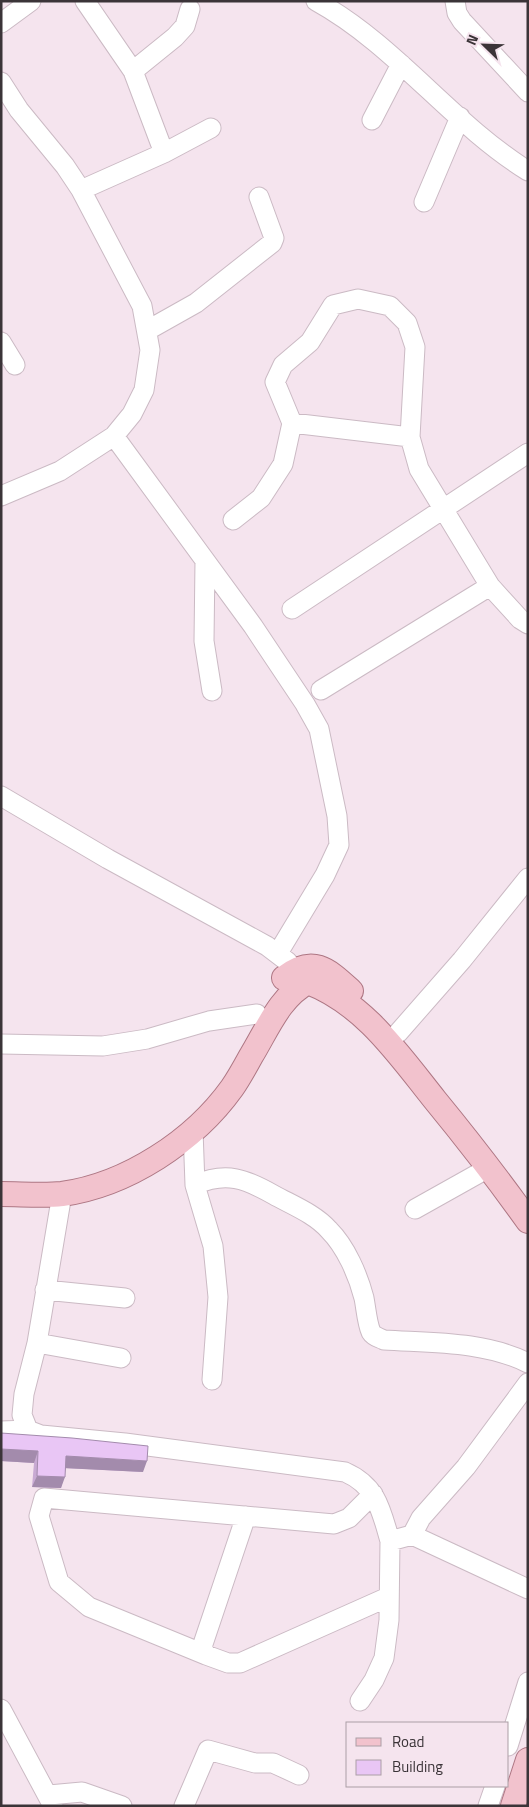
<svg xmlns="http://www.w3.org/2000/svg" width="529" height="1807" font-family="'Titillium Web',sans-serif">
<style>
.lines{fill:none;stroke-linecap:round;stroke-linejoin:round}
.minor-casing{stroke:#cbbac4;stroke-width:21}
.major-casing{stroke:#ad7683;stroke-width:26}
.minor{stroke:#fff;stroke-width:19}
.major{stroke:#f2c2cd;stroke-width:24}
.wall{fill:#c8aad3}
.shaded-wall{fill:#a38bac}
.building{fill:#e9c6f5;stroke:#a38bac}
</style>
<rect width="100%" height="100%" fill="#f5e4ee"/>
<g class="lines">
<!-- minor casing -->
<g class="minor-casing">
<path id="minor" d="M85,1l48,70 31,82
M316,1c80,44 135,122 212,170
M455,1l2,12 5,8 66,71
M1,23l30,-22
M133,71l42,-34 10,-11 5,-17
M1,82l18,28 46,56 16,24 61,116 8,44 -6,40 -12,24 -18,22 -54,35 -59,25
M372,120l29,-56
M81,190l83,-37 47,-25
M424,202l36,-85
M148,330l48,-27 76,-60 2,-5 -15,-41
M1,342l14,23
M292,423l118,14
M114,436l139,190 52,78 14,25 18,87 2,29 -14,30 -47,78
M233,520l28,-22 22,-34 9,-41 -17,-41 8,-17 27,-23 23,-37 25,-6 32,7 17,17 8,24 -5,90 9,32 71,117
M205,561l-1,80 8,50
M292,609l236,-156
M321,690l169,-104 30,33 8,5
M1,796l107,63 159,87 21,16
M398,1033l64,-73 66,-82
M1,1044l102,2 44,-7 62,-18 48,-7
M193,1130l2,55 18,61 5,51 -6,83
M195,1185c31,-14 51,-6 79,10 18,10 41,19 55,35 17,17 29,45 35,68 2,10 3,25 7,34 3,5 9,6 13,8 48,3 100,1 144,23
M62,1194l-25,149 -13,51 -2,21 6,15 13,5 84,8 220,29c32,14 36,38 45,69l22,-6 116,54
M415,1209l75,-42
M45,1290l80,8
M37,1343l84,15
M1,1431l27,-1
M246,1516l-44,131 4,8 22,8h12l148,-66
M412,1535l9,-17 45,-51 62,-84
M206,1655l-117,-48 -30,-25 -20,-66 5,-18 290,26 15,-6 24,-24
M360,1701l14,-21 10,-22 5,-38 1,-79
M1,1709l52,97
M508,1746l20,-64
M49,1795l33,-3 40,14
M184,1806l24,-56 47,13h18l26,12
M488,1806l7,-20"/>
</g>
<!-- major casing -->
<g class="major-casing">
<path id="major" d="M284,978c29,-23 44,-8 67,13
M1,1194c20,0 41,2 61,0 65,-9 132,-53 170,-106 7,-10 13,-21 19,-32 16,-26 29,-60 57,-74 56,21 91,73 127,118 32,39 63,79 93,121
M513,1806l15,-46"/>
</g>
<!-- minor -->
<use href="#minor" class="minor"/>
<!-- major -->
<use href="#major" class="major"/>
</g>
<!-- wall -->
<path class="wall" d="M1,1433l142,39 -77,-4 -5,20 -29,-1 2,-24 -33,-2z"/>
<!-- shaded-wall -->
<path class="shaded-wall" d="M1,1449l37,2 -4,12 -33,-2z
M66,1456l81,5 -4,11 -81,-4z
M37,1476l28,1 -4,11 -29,-1z"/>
<!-- building -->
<path class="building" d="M1,1433l71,5 76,8 -1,15 -81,-5 -1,21 -28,-1 1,-25 -37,-2z"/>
<!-- border -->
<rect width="529" height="1807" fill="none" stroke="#3b3438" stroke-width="5"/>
<!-- legend -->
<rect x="346" y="1722" width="162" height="65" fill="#f5e4ee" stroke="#ab9ea5"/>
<rect x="356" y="1738" width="25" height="8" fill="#f2c2cd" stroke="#ab9ea5"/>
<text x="392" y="1747" font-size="15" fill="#3b3438">Road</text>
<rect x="356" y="1760" width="25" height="15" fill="#e9c6f5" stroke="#ab9ea5"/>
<text x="392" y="1772" font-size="15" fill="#3b3438">Building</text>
<!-- north arrow -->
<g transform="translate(484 45) rotate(293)" stroke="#f5e4ee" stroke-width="4" paint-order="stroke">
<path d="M0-4L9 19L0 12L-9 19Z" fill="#3b3438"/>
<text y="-8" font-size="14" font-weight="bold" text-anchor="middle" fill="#3b3438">N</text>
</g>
</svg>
